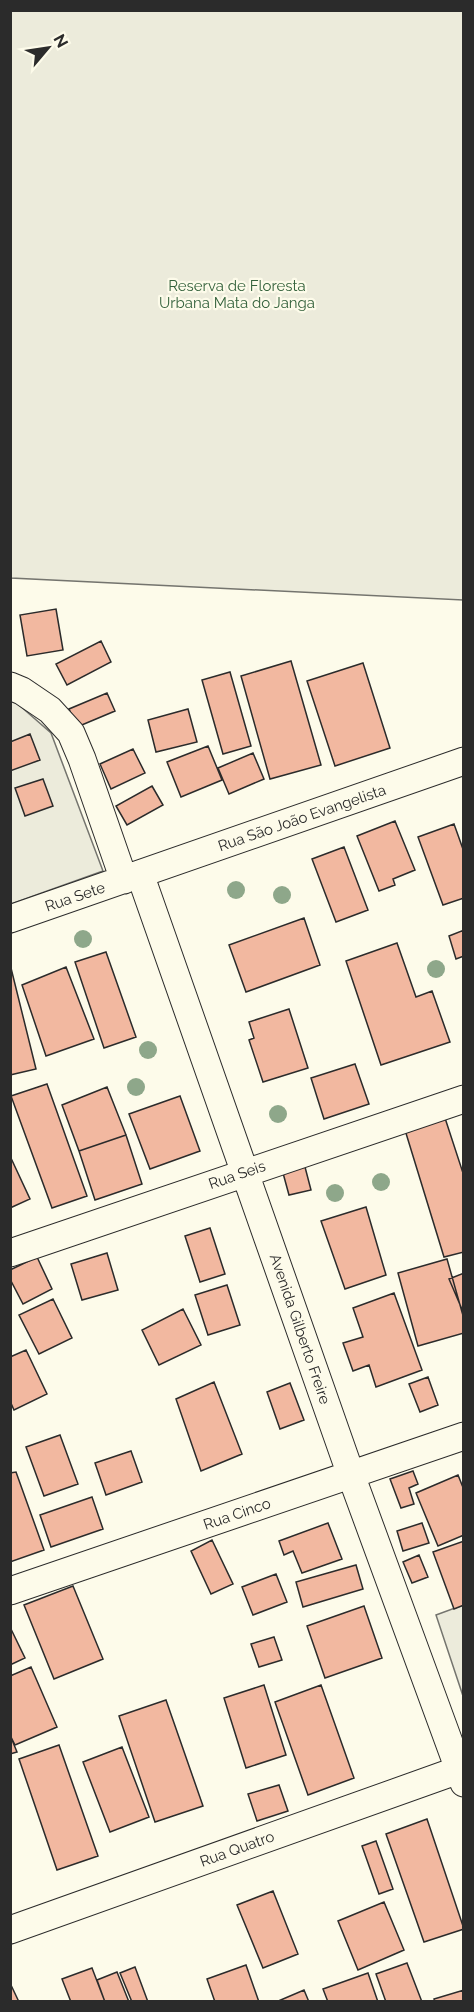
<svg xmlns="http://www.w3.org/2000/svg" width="474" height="2012" font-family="Raleway,sans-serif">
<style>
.green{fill:#ecebdb;stroke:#74746e;stroke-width:1.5}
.building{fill:#f2b8a0;stroke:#2b2b2b;stroke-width:1.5}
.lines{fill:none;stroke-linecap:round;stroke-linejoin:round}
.street-casing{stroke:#2b2b2b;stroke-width:29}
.street{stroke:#fdfbea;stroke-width:27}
.tree{fill:#8ea78a}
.labels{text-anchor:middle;stroke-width:4.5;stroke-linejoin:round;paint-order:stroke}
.park-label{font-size:15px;fill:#34623c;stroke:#fdfbea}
.street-label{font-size:15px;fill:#2b2b2b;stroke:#fdfbea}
</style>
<rect width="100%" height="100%" fill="#fdfbea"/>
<!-- green -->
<path class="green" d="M11,10l452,1v589l-452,-22z
M11,698l40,35 52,138 -92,33z
M463,1605v91l-27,-81z"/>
<!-- building -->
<path class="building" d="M56,609l7,41 -36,6 -7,-41z
M101,641l10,21 -44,23 -11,-21z
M291,661l30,104 -51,14 -29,-103z
M363,663l27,85 -55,18 -28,-85z
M230,672l21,74 -28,8 -21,-74z
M107,693l8,18 -38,16 -8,-18z
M188,709l9,33 -41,10 -8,-32z
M30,734l10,26 -30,11v-29z
M208,746l14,34 -41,17 -14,-35z
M133,749l12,24 -34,16 -11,-25z
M253,753l11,26 -35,15 -11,-26z
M43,779l10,27 -28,10 -10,-28z
M152,786l11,19 -36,20 -11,-19z
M395,821l20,49 -22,9 2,6 -16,6 -22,-55z
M454,824l10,28v46l-21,7 -25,-68z
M344,847l24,63 -32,12 -24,-63z
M304,918l16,47 -74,27 -17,-47z
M464,930v26l-8,3 -7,-23z
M397,943l19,54 16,-6 18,51 -69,23 -35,-104z
M106,952l30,85 -32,11 -29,-86z
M10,964l26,105 -26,6z
M66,967l28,72 -48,17 -24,-71z
M289,1009l19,59 -45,14 -14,-42 5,-2 -5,-16z
M355,1064l14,40 -45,15 -13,-41z
M47,1084l40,112 -35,12 -41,-112z
M107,1087l19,48 -47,16 -17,-46z
M180,1096l20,55 -50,18 -21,-55z
M445,1118l19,58v76l-20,5 -39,-127z
M126,1135l16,49 -47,16 -16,-49z
M10,1156l20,43 -20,9z
M305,1167l6,23 -22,5 -6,-22z
M366,1207l20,68 -41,14 -24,-68z
M210,1228l15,46 -25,8 -15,-46z
M107,1253l11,37 -36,10 -11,-36z
M37,1257l15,32 -29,15 -13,-25v-9z
M447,1259l17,60v14l-46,13 -20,-73z
M464,1273v41l-15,-35z
M227,1285l13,40 -32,10 -13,-40z
M394,1293l28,77 -46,17 -7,-22 -16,6 -10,-28 20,-6 -10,-29z
M53,1299l19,39 -33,16 -20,-39z
M183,1309l18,36 -42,20 -17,-35z
M26,1350l21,44 -33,16 -4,-9v-44z
M428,1377l10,28 -18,7 -11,-28z
M214,1382l28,72 -41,17 -25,-72z
M290,1383l14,37 -24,9 -13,-37z
M60,1435l18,49 -34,12 -18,-49z
M131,1451l11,31 -36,13 -11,-32z
M413,1471l5,13 -9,4 5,16 -13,4 -11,-29z
M16,1472l28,78 -34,12v-89z
M458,1475l6,15v45l-26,11 -22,-53z
M92,1497l11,32 -52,18 -11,-32z
M328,1523l14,36 -40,14 -9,-22 -9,4 -5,-14z
M422,1523l7,20 -26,8 -6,-20z
M212,1540l21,44 -22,10 -20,-43z
M464,1541v64l-10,4 -21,-57z
M419,1555l9,22 -16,6 -9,-21z
M356,1565l7,24 -60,18 -7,-25z
M276,1574l11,28 -34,13 -11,-28z
M73,1586l30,73 -49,20 -30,-74z
M364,1606l18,52 -57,20 -18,-52z
M10,1627l15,31 -15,7z
M274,1637l8,23 -23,7 -8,-23z
M31,1667l26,60 -42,18 -5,-10v-59z
M264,1685l22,70 -40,13 -22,-70z
M321,1685l33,93 -46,17 -33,-93z
M166,1700l37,106 -48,16 -36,-106z
M10,1735l7,17 -7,2z
M59,1745l39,111 -41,14 -38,-111z
M122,1747l27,70 -39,15 -27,-70z
M279,1785l9,26 -31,10 -9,-27z
M427,1819l37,110 -40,13 -38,-108z
M376,1841l17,48 -14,5 -17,-48z
M273,1891l25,63 -35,14 -26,-63z
M384,1902l20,48 -46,20 -20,-49z
M407,1963l15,39h-36l-10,-28z
M246,1965l13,37h-44l-8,-23z
M135,1967l13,35h-16l-12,-29z
M92,1968l13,34h-34l-9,-23z
M117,1972l12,30h-24l-8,-22z
M368,1973l10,29h-50l-5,-13z
M10,1983l9,19h-9z
M304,1990l5,12h-33z
M464,1990v12h-29l-1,-3z"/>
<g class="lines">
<!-- street casing -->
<g class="street-casing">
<path id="street" d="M10,686l12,5 28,19 21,23 11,26 42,121
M140,874l211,601 113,308
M10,919l454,-158
M10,1253l454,-154
M10,1591l454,-155
M10,1930l454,-162"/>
</g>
<!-- street -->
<use href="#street" class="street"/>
</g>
<!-- trees -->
<g class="tree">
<circle cx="236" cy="890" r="9"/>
<circle cx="282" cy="895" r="9"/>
<circle cx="83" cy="939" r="9"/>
<circle cx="436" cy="969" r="9"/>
<circle cx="148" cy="1050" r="9"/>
<circle cx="136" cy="1087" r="9"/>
<circle cx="278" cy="1114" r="9"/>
<circle cx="381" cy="1182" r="9"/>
<circle cx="335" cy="1193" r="9"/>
</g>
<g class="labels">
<!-- park labels -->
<g class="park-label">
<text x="237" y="291">Reserva de Floresta<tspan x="237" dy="17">Urbana Mata do Janga</tspan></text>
</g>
<!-- street labels -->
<g class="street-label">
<text transform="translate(302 818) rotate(-19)" y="5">Rua São João Evangelista</text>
<text transform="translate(75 897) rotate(-19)" y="5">Rua Sete</text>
<text transform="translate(237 1175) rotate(-19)" y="5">Rua Seis</text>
<text transform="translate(300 1329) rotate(71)" y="5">Avenida Gilberto Freire</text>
<text transform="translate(237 1514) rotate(-19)" y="5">Rua Cinco</text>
<text transform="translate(237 1849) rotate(-20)" y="5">Rua Quatro</text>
</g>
</g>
<!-- border -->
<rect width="474" height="2012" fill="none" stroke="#2b2b2b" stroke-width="24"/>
<!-- north arrow -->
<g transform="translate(48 48) rotate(61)" stroke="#fdfbea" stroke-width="4.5" paint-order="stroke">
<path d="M0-4.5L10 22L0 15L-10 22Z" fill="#2b2b2b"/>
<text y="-9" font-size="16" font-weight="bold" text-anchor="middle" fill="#2b2b2b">N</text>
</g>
</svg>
